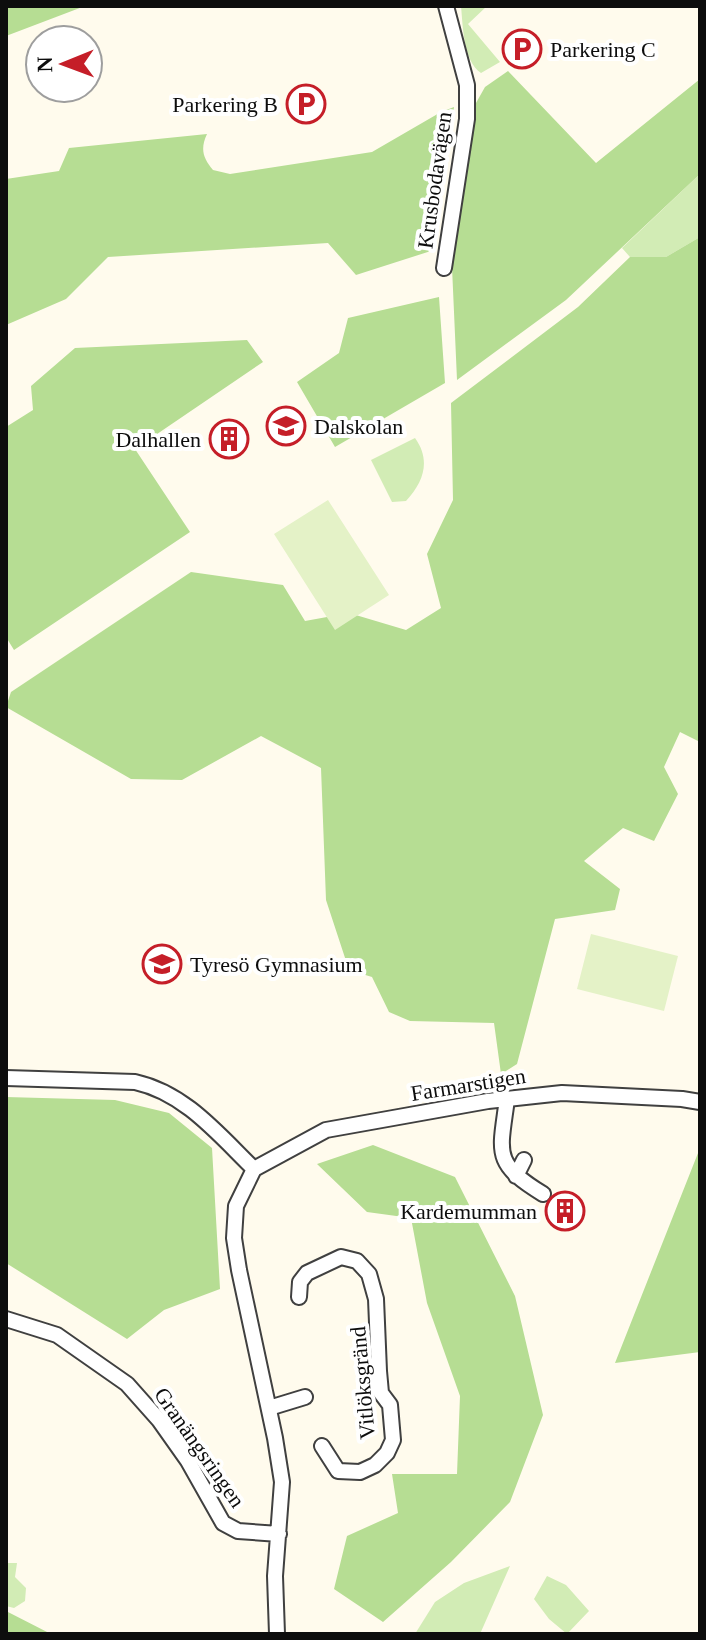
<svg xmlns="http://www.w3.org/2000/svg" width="706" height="1640" font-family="Georgia,serif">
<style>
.green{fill:#d2ecb5}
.forest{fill:#b6dd93}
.pitch{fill:#e4f2c7}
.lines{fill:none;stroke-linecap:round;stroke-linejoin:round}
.street-casing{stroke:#404040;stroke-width:18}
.street{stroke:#fff;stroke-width:14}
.labels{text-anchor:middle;stroke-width:8;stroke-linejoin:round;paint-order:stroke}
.poi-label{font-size:22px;fill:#0d0d0d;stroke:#fff;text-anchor:start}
.street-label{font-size:22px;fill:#0d0d0d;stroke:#fff}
</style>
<rect width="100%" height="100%" fill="#fffbed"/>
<!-- green -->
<path class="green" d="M461,6h26l-19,18 32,38 -19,11c-18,-12 -18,-47 -20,-67z
M700,174v63l-34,20h-36l-8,-9z
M415,438c16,22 9,44 -9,63l-14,1 -21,-42z
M6,1563h11l-2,14 11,11 -1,13 -11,7 -8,-2z
M510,1566l-30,68h-65l20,-32 29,-19z
M547,1576l19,9 23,26 -22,23 -18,-15 -15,-20z"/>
<!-- forest -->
<path class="forest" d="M6,6h79l-79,30z
M508,71l88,92 104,-84v95l-134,126 -109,80 -5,-113 24,-164 9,-16z
M454,107l-20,143 -78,25 -28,-32 -220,14 -42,42 -60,26v-146l53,-8 10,-23 138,-14c-7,15 -4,24 6,36l17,4 142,-22 69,-40z
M700,237v505l-20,-10 -16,35 14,27 -24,47 -31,-13 -39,33 36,28 -5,21 -60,9 -38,145 -16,10 -7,-51 -84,-2 -21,-9 -17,-35 -23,-7 -23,-70 -5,-132 -60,-32 -79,44 -51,-1 -125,-72 5,-15 180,-120 92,13 22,36 44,-8 57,17 35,-22 -14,-54 26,-54 -2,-97 127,-96 52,-50h36z
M439,297l6,86 -110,64 -38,-65 42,-29 9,-35z
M247,340l16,22 -128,87 55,83 -176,118 -8,-13v-210l27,-17 -2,-24 44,-38z
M6,1097l109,3 54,13 43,35 8,141 -56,21 -37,29 -121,-76z
M373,1145l82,32 60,119 28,119 -33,87 -59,60 -68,60 -49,-33 13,-53 51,-23 -6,-39h65l3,-78 -33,-93 -16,-85 -44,-6 -50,-48z
M700,1148v204l-85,11z
M6,1611l45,23h-45z"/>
<!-- pitch -->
<path class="pitch" d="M328,500l61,95 -54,35 -61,-96z
M591,934l87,22 -14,55 -87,-22z"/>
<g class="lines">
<!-- street casing -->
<g class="street-casing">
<path id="street" d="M444,268l23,-149v-34l-21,-79
M6,1078l129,4c50,11 83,52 119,87
M507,1099c-7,54 -15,64 36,95
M516,1176l8,-16
M299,1297l1,-15 7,-9 34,-16 16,4 12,13 7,25 3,72 2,22 9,12 3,35 -6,13 -12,12 -15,7 -22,-1 -16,-25
M6,1319l51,16 70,49 32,36 29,41 35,62 15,8 41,3
M269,1408l36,-11
M277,1634l-2,-58 7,-94 -7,-44 -36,-168 -5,-32 2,-32 18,-37 72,-39 162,-29 74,-8 120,6 18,3"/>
</g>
<!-- street -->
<use href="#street" class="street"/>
</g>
<!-- icons -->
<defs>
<g id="parking-ring" transform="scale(2)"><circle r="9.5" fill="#fff" stroke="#c51e28" stroke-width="1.5"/><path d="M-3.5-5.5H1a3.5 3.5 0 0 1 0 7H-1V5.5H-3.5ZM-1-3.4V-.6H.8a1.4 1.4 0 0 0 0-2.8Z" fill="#c51e28"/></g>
<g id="school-ring" transform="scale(2)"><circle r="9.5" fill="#fff" stroke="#c51e28" stroke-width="1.5"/><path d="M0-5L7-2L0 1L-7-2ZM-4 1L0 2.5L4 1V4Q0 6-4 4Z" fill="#c51e28"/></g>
<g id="building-ring" transform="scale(2)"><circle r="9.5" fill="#fff" stroke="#c51e28" stroke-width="1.5"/><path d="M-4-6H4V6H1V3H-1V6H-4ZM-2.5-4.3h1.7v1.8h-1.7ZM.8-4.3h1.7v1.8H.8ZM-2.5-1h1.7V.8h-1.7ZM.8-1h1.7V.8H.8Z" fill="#c51e28"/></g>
</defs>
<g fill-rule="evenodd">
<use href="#parking-ring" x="522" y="49"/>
<use href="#parking-ring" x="306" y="104"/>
<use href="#school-ring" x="286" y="426"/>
<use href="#building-ring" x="229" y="439"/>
<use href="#school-ring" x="162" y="964"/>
<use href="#building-ring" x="565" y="1211"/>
</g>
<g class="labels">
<!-- poi labels -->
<g class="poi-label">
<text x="550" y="57">Parkering C</text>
<text x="278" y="112" text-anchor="end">Parkering B</text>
<text x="314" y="434">Dalskolan</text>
<text x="201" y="447" text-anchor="end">Dalhallen</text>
<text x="190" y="972">Tyresö Gymnasium</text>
<text x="537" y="1219" text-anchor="end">Kardemumman</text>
</g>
<!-- street labels -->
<g class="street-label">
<text transform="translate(434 180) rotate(-82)" y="8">Krusbodavägen</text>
<text transform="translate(468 1084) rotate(-9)" y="8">Farmarstigen</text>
<text transform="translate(362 1383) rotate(-95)" y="8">Vitlöksgränd</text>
<text transform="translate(200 1447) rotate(55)" y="8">Granängsringen</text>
</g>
</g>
<!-- border -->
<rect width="706" height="1640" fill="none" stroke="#0d0d0d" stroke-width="16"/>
<!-- north arrow -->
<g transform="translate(64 64) rotate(269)"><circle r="38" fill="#ffffff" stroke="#9e9e9e" stroke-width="2"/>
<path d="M0-6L14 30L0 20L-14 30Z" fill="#c51e28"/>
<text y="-12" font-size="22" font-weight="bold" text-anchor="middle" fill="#0d0d0d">N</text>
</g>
</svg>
